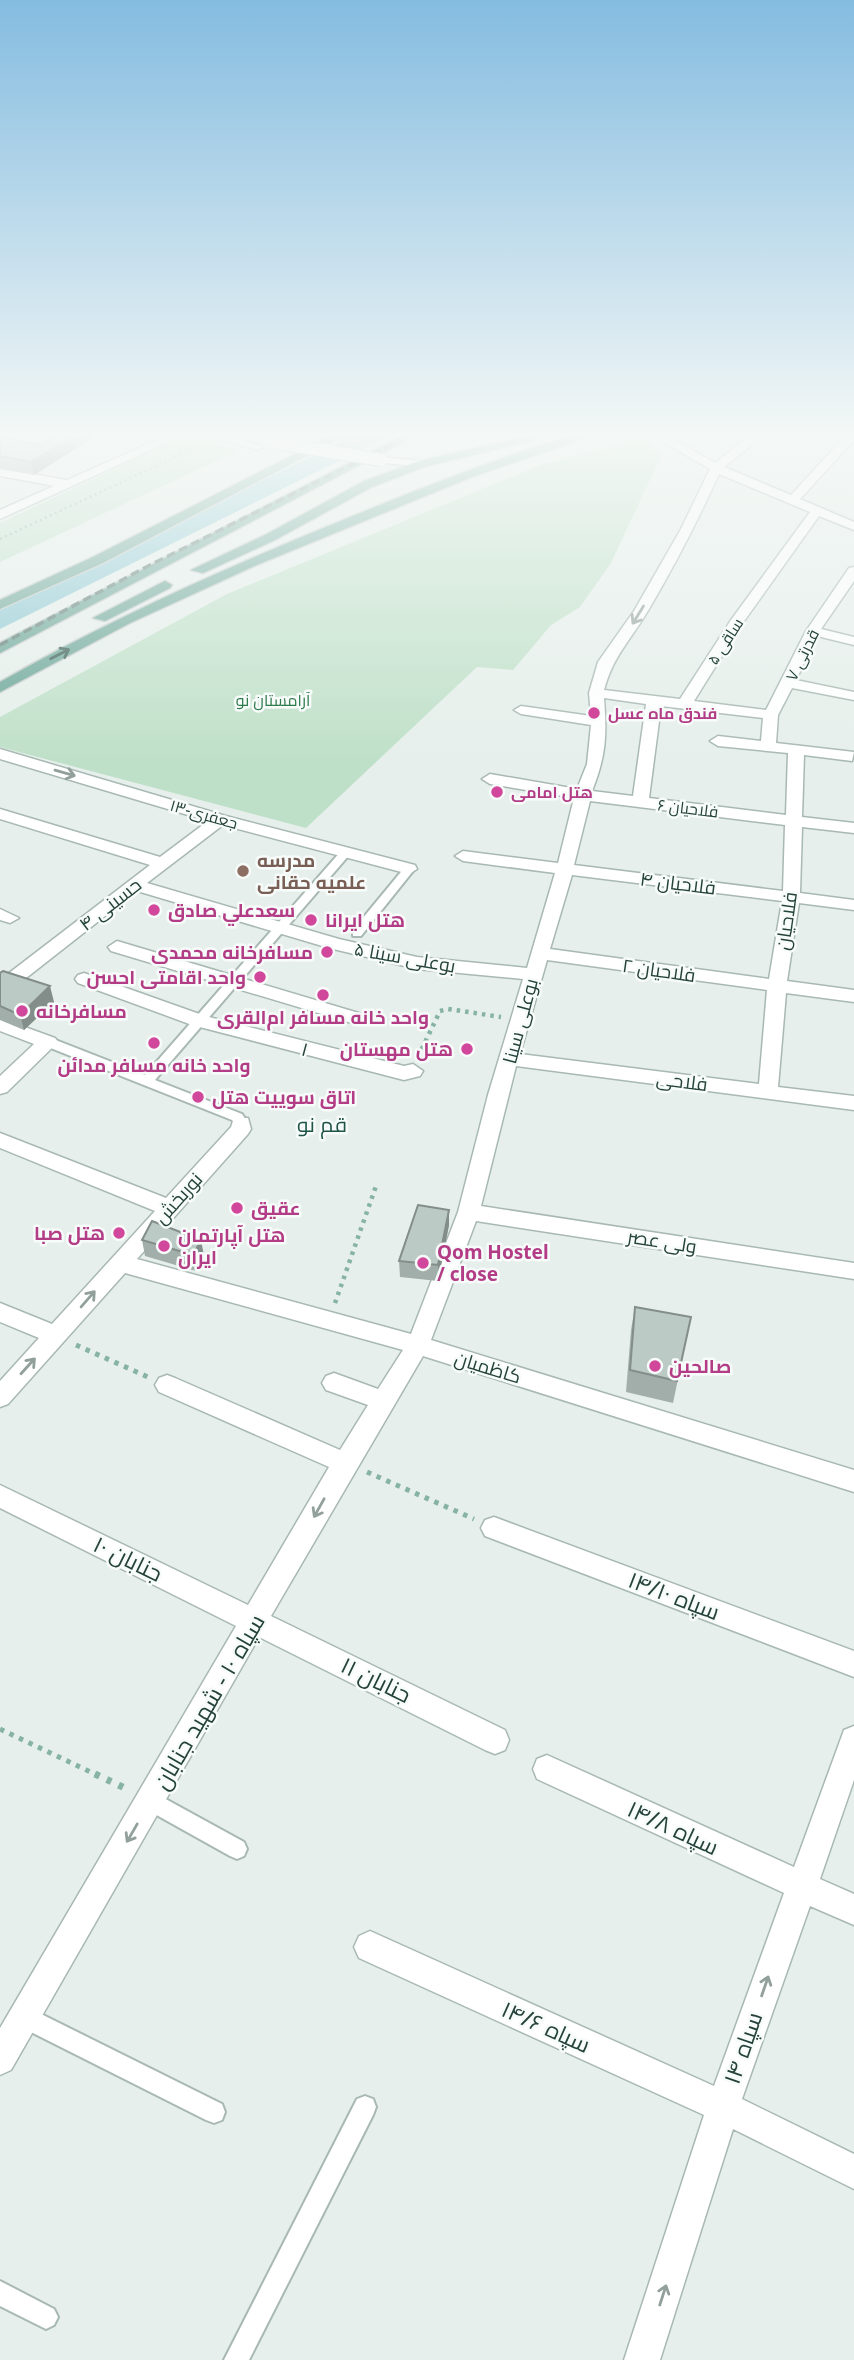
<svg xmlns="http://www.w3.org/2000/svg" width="854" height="2360" font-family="'Noto Sans',Cairo,sans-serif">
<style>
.green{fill:#bfe0c8}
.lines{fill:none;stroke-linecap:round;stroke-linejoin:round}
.river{fill:#8ec9d4;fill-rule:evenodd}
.lane-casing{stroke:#a8b8b2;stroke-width:4}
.street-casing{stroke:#a8b8b2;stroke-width:3}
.secondary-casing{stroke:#a4bbb3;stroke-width:3}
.primary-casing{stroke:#c2cac8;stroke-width:3}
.path-far3{stroke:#86b3a5;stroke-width:2.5;stroke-dasharray:2 3.5;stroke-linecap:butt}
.path-far2{stroke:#86b3a5;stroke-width:4.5;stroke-dasharray:3.5 5;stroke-linecap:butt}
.path-far1{stroke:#86b3a5;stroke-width:5;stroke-dasharray:4.5 6;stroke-linecap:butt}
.path{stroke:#86b3a5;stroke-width:7;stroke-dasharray:5 8;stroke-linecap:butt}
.lane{fill:#fff;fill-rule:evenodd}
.street{fill:#fff;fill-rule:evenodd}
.secondary{fill:#fff;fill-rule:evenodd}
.primary{fill:#6aa596;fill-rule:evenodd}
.rail{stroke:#5f7d75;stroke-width:3.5;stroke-dasharray:9 4.5;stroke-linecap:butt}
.secondary-bridge-casing{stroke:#a4bbb3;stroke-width:14;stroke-linecap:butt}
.secondary-bridge{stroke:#fff;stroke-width:12}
.wall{fill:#a1aea9}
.shaded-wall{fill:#838d89}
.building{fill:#bbcac4;stroke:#838d89;stroke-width:2}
.oneway{stroke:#92a09c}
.oneway2{stroke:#365b51}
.hotel-dot{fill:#d1479c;stroke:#f7fbf9;stroke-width:2.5}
.education-dot{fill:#8d6e63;stroke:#f7fbf9;stroke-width:2.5}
.labels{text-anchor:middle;stroke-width:5;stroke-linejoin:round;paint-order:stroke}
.far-street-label{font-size:16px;fill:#24423a;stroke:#f7fbf9}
.far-park-label{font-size:16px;fill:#2d7a4b;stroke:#f7fbf9}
.far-hotel-label{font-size:16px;font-weight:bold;fill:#b23c85;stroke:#f7fbf9;text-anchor:start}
.education-label{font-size:19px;font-weight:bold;fill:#785e54;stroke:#f7fbf9;text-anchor:start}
.street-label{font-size:19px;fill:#24423a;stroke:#f7fbf9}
.hotel-label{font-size:19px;font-weight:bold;fill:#b23c85;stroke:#f7fbf9;text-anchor:start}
.neighbourhood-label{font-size:21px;fill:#1f5548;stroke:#f7fbf9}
.near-street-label{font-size:23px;fill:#24423a;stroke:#f7fbf9}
</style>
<rect width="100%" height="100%" fill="#e6efeb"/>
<!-- green -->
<path class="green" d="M184,436l56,14 -240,112v-39z
M643,440l19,14 -51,109 -31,44 -29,18 -38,45 -36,-3 -171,161 -306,-81v-30l227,-123 316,-130z"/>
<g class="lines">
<!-- river -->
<path class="river" d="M361,432h30l-4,5 -387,192v-20z"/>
<!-- lane casing -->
<g class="lane-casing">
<path id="lane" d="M248,432h10l-17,6v-4z
M346,849l6,3 -2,2 -195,226 87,34 6,9 -2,3h-10l-4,-6 -189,-75 -1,-3 1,-3h10l92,36 197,-225z
M409,866l6,3 -2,2 -52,65h-8v-6l52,-63z
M151,1791l93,51 3,7 -3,7 -7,3 -7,-3 -86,-48 -3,-7 3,-7z
M25,2006l197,98 3,8 -3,8 -8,3 -8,-3 -189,-95 -3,-8 3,-8z
M365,2096l8,3 3,8 -3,8 -124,245h-25l133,-261z
M0,2281l54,28 4,8 -4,8 -8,4 -46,-23z"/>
</g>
<!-- street casing -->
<g class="street-casing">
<path id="street" d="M646,432h14l55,31 40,-31h13l-44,35 67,28 58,-63h5v8l-54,59 54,23v8l-35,-14 -77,108 -48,77 72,9 40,-79 43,-63 5,-1v14l-33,48 33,8v8l-37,-9 -21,44 58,12v8l-62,-12 -14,27 -2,28 78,9 -2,9 -48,-6 -2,62 52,6v10l-52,-6 -2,66 54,7v10l-55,-7 -12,78 67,9v12l-68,-9 -8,94 76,9v14l-338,-44 -35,140 373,57v16l-378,-58 -45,119 423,130v22l-431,-136 -152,260 234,114 4,10 -4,10 -10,4 -10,-4 -226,-113 -248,433 -11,5v-47l236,-402 -236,-118v-23l248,120 81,-138 -170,-75 -4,-7 4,-7 8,-3 8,3 165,72 28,-45 -42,-15 -4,-7 4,-7 8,-3 44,16 25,-39 -278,-77 -117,131 -8,3v-26l39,-43 -39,-16v-19l52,21 103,-113 -155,-63v-15l166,65 65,-71 3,-9h14l3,11 -3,5 -111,125 274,75 47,-122 30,-117 35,-116 -106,-10 -88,-21 -192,-57 -130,102 -7,2v-15l150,-115 -150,-46v-10l160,48 48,-36 -208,-62v-10l226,67 189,49 2,4 -8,5 -186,-49 -76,58 192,56 78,18 110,11 28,-95 -92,-12 -8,-5 8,-5 95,12 16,-65 -84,-14 -8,-5 8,-5 87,15 10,-25 4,-39 -70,-11 -7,-4 7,-4 70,10 -2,-23 9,-31 36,-51 47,-82 29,-60zM719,474l91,38 -79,108 -51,79 -76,-9c10,-36 27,-50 45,-81 26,-44 49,-89 70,-135zM604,698l42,6 -13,92 -41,-5c14,-35 15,-55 12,-93zM661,706l102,12 -2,23 -43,-5 -8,5 8,5 70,7 -2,62 -137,-17zM590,801l195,24 -2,66 -209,-26zM572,875l210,26 -13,78 -219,-30zM547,960l220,30 -8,94 -239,-30z
M0,468l66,12 6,4 -6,4 -66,-12z
M0,909l19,9 -9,5 -10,-3z
M117,941l245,73 2,4 -9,6 -244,-73 -3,-4z
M84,973l121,43 199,50 9,-2 10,7 -3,5 -16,4 -212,-55 -114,-42 -3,-4 3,-4z
M0,1018l55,20 3,4 -51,50 -7,2v-18l34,-32 -34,-13z
M494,1517l360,134v26l-369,-141 -4,-8 4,-8z
M854,1726v54l-34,99 34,15v31l-44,-19 -68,193 112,55v35l-121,-60 -73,231h-36l80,-245 -345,-157 -5,-11 5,-11 11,-5 344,155 70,-193 -247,-114 -4,-10 4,-10 10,-4 247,112 50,-137z"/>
</g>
<!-- secondary casing -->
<g class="secondary-casing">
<path id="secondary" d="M175,432h15l-190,87v-9z
M194,432h19l51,15 -6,3z
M381,457l39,4 6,3 -6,3 -43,-5 -2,-2z"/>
</g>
<!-- primary casing -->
<g class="primary-casing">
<path id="primary" d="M338,432h14l-249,131 -103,46v-9l93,-43z
M409,432h14l-423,221v-10z
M585,432h18l-131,45 -213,87 -129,59 -130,69v-10c105,-60 214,-109 326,-155 85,-35 171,-70 259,-95z
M530,435l4,1v4l-110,27 -52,20 -97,53 -72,33 -12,-3 76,-36 97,-53 52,-19z
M165,581l7,4 -2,3 -65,33 -12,-3z"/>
</g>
<!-- path-far3 -->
<path class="path-far3" d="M0,539l201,-94"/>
<!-- path-far2 -->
<path class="path-far2" d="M418,1057l22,-46 8,-2 53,8
M335,1303l41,-117"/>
<!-- path-far1 -->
<path class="path-far1" d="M76,1345l72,32
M367,1472l107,47
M0,1729l99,47"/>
<!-- path -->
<path class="path" d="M95,1774l34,16"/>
<!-- lane -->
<use href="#lane" class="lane"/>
<!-- street -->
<use href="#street" class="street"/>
<!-- secondary -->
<use href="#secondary" class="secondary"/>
<!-- primary -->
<use href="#primary" class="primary"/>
<!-- rail -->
<path class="rail" d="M0,645l150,-80 267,-133"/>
<!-- secondary-bridge casing -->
<g class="secondary-bridge-casing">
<path id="secondary-bridge" d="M266,441l115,19"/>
</g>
<!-- secondary-bridge -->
<use href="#secondary-bridge" class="secondary-bridge"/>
</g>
<!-- wall -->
<path class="wall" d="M61,432h41l-68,43 -34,-6v-32l40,8z
M0,973l54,29 -30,28 -24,-10z
M449,1210v15l-11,56 -38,-4 -1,-16z
M142,1240l62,16 -8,15 -51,-15z
M635,1307l56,10 -18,86 -47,-11 5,-62z"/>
<!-- shaded-wall -->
<path class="shaded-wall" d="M80,432h22l-68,43 -3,-13z
M50,986l4,16 -30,28 -4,-15z
M449,1210v15l-11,56v-16z
M201,1240l3,16 -8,15 -3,-16z"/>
<!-- building -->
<path class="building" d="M61,432h19l-49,30 -31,-6v-19l40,8z
M3,971l47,15 -30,29 -20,-9v-33z
M418,1205l31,5 -11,55 -39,-4z
M152,1221l49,19 -8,15 -51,-15z
M635,1307l56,10 -14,64 -47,-11z"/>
<!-- one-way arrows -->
<defs><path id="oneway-shaft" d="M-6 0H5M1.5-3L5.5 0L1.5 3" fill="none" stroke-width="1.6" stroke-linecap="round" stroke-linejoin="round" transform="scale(1.75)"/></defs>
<g class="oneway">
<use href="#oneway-shaft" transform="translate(638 615) rotate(122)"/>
<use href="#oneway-shaft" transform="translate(65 773) rotate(16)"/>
<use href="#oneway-shaft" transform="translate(88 1299) rotate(-49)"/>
<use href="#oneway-shaft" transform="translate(28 1366) rotate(-48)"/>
<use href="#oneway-shaft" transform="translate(319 1508) rotate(119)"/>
<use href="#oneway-shaft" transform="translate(132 1833) rotate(120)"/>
<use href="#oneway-shaft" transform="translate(765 1986) rotate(-71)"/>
<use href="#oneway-shaft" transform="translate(663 2295) rotate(-72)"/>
</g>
<use class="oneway2" href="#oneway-shaft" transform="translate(60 654) rotate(-27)"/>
<!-- sky -->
<linearGradient id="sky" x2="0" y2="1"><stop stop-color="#84bce0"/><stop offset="0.57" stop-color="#f4f8f6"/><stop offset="1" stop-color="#f4f8f6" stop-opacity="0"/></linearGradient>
<rect width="854" height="762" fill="url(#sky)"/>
<!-- markers -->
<g class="hotel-dot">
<circle cx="594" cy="713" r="7"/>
<circle cx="497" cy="792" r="7"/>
<circle cx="154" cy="910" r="7"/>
<circle cx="311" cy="920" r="7"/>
<circle cx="327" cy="952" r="7"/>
<circle cx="260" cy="977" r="7"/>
<circle cx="323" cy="995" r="7"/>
<circle cx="22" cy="1011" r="7"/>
<circle cx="154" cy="1043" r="7"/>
<circle cx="467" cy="1049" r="7"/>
<circle cx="198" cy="1097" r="7"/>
<circle cx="237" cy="1208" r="7"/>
<circle cx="119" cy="1233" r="7"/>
<circle cx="164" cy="1246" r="7"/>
<circle cx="423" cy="1263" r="7"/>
<circle cx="655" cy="1366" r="7"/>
</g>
<circle class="education-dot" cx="243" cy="871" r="7"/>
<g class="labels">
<!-- far-street labels -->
<g class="far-street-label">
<text transform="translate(725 641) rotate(-57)" y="6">ساقی ۵</text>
<text transform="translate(802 655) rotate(-64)" y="6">قدرتی ۷</text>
<text transform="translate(688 808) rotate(7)" y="6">فلاحیان ۶</text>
<text transform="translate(204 814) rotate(16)" y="6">جعفری-۱۳</text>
</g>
<!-- far-park labels -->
<g class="far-park-label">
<text x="273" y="706">آرامستان نو</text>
</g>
<!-- far-hotel labels -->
<g class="far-hotel-label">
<text x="608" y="719">فندق ماه عسل</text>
<text x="511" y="798">هتل امامی</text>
</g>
<!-- education labels -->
<g class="education-label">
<text x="257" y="867">مدرسه<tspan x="257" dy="22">علمیه حقانی</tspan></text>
</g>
<!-- street labels -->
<g class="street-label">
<text transform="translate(678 883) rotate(7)" y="7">فلاحیان ۴</text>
<text transform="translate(110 904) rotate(-38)" y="7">حسینی ۴</text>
<text transform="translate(786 921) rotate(-82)" y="7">فلاحیان</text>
<text transform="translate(405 957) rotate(10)" y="7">بوعلی سینا ۵</text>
<text transform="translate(659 970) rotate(8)" y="7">فلاحیان ۲</text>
<text transform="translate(520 1021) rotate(-75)" y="7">بوعلی سینا</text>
<text transform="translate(305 1049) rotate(15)" y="7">۱</text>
<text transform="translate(682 1081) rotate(7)" y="7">فلاحی</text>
<text transform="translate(178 1198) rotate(-48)" y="7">نوربخش</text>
<text transform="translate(662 1241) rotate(9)" y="7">ولی عصر</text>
<text transform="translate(488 1367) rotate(17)" y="7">کاظمیان</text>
</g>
<!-- hotel labels -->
<g class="hotel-label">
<text x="168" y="917">سعدعلي صادق</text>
<text x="325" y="927">هتل ایرانا</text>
<text x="313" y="959" text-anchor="end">مسافرخانه محمدی</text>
<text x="246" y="984" text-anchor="end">واحد اقامتی احسن</text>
<text x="36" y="1018">مسافرخانه</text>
<text x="323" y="1024" text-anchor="middle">واحد خانه مسافر ام‌القری</text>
<text x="453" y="1056" text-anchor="end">هتل مهستان</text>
<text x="154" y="1072" text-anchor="middle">واحد خانه مسافر مدائن</text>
<text x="212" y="1104">اتاق سوییت هتل</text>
<text x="251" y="1215">عقیق</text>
<text x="105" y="1240" text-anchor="end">هتل صبا</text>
<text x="178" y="1242">هتل آپارتمان<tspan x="178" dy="22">ایران</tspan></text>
<text x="437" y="1259">Qom Hostel<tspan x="437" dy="22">/ close</tspan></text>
<text x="669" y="1373">صالحین</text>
</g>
<!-- neighbourhood labels -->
<g class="neighbourhood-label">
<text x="322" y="1132">قم نو</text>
</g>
<!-- near-street labels -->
<g class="near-street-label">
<text transform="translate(128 1559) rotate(26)" y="8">جنابان ۱۰</text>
<text transform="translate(674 1596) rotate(21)" y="8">سپاه ۱۴/۱۰</text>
<text transform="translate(376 1680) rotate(26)" y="8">جنابان ۱۱</text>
<text transform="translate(209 1702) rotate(-60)" y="8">سپاه ۱۰ - شهید جنابان</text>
<text transform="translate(673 1828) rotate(25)" y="8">سپاه ۱۴/۸</text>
<text transform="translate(546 2027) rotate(24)" y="8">سپاه ۱۴/۶</text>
<text transform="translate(743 2048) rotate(-71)" y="8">سپاه ۱۴</text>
</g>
</g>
</svg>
